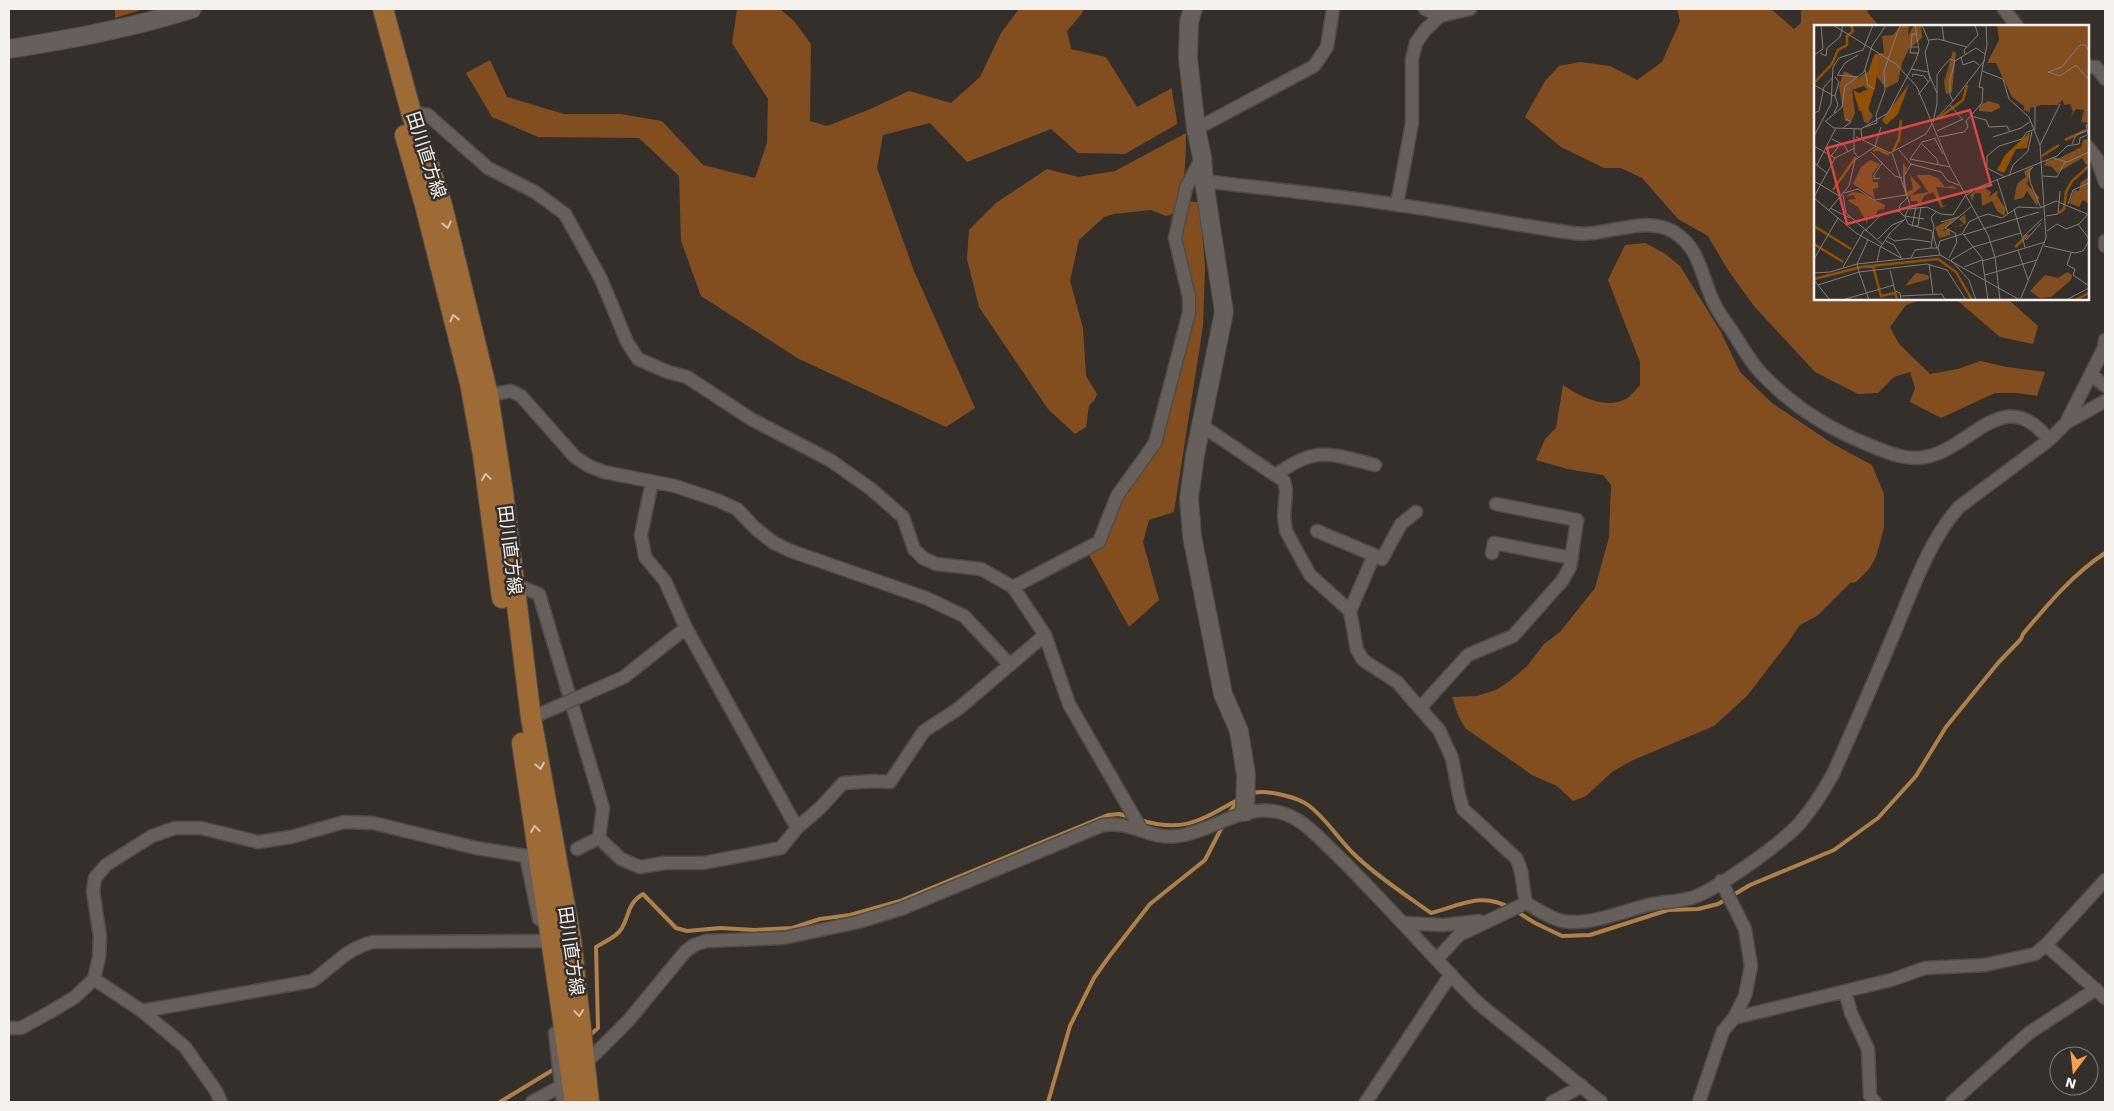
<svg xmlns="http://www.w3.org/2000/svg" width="2114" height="1111" font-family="'Work Sans','Noto Sans JP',sans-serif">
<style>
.forest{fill:#834e1f}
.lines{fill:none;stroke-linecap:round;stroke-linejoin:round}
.stream{stroke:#b0804a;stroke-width:4}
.street-casing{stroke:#504b48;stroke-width:15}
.secondary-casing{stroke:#504b48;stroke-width:20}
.primary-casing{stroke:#504b48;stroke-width:22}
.street{stroke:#665f5b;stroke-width:12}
.secondary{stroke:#665f5b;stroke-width:18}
.primary{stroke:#9e6a36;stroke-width:20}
.street-bridge-casing{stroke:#504b48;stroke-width:15;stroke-linecap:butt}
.street-bridge{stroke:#665f5b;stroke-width:12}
.oneway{stroke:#d7c2ae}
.labels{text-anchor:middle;stroke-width:5;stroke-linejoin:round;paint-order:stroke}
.street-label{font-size:18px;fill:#f5f1ef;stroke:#342f2b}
.inset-river{fill:none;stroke:#935004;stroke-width:2.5}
.inset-road{fill:none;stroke:#817d79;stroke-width:1}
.view{fill:#db4646;fill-opacity:0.15;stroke:#db4646;stroke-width:2.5}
.inset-edge{fill:none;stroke:#f5f1ef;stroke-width:2.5}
</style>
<rect width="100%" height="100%" fill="#342f2b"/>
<!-- forest -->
<path class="forest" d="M115,9h29l-29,9z
M737,9h43l14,12 17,23 -1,77 17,5 41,-16 41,-19 42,12 29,-26 21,-44 18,-24h64v3l-16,19 4,18 35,8 31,50 35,-19c0,13 5,24 5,36l-52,30 -47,-1 -27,-24 -84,33 -37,-39 -47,12 -6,33 37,103 61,137 -29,19 -147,-68 -98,-63 -20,-55 -2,-65 -40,-38 -101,-1 -46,-20 -26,-44 24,-13 17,37 57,17h56l42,7 41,44 52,13 12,-35 1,-44 -36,-56z
M1677,9h94l23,20 7,-6v-14h66l1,4 11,13h-64v273h109l-18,6 -16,22 9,17 31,30 28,-5 22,-8 27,6 38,5 -8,24 -20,-3h-22l-54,25 -31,-16 5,-14 -5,-16 -16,5 -16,16 -20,1 -43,-22 -61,-66 -26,-36 -20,-34 -30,-17 -36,-41 -21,-10h-17l-43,-21 -36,-30 20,-36 14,-15 21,-4 30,4 27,14 25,-18 18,-41z
M1186,133c0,26 -1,55 -10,80l-10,3 -15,-6 -37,4 -10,3 -25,23 -9,41 13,47 3,48 11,18 -2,5 -6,7 -3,21 -11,7 -27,-25 -69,-102 -12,-48 2,-29 27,-27 51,-34 31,8 37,-6z
M1189,201l11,2 5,64 -2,59 -29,186 -25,8 -6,22 16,58 -30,27 -41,-74 20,-16 17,-45 35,-47 32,-132 -13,-72z
M1645,243l19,10 16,13 41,66 19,40 32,31 61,41 39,21 12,29v34l-8,29 -7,12 -13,13 -6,1 -33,33 -17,9 -13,19 -40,52 -33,30 -83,35 -19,11 -26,24 -13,5 -16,-15 -25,-11 -67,-47 -7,-13 -6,-18 25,-1 19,-6 15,-10 17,-15 16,-21 16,-12 35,-44 14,-51 2,-52 -8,-10 -36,-6 -31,-9 9,-21 11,-11 7,-43c16,11 42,25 63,14 5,-3 10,-10 14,-14v-23l-32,-82 17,-35z
M1941,299h67l30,27 -5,18 -33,-7 -42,-36z"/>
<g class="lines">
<!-- stream -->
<path class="stream" d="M1250,794c12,-6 47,3 58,11 18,13 31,35 47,50 21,21 51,40 76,58 28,-7 51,-22 79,-5
M1228,815l9,-13
M1140,820c45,14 62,-1 101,-22
M1516,911l19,12 27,13 28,-1 78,-25 30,-1 20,-5 32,-19 84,-35 44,-32 38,-42 30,-49 52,-64 23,-24 2,-5c25,-30 49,-59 82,-81
M588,1037l10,-9 -2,-81c8,-5 21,-10 26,-19 8,-14 5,-24 21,-34l33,34 11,3 33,-3 35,2 37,-2 28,-9 30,-4 50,-14 208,-86 11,-1 12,3
M500,1102l56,-34
M1048,1102l22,-76 24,-48 14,-20 42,-54 55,-44 18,-35"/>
<!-- street casing -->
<g class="street-casing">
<path id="street" d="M1425,9l15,7 30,-7
M2004,9l13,17
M2088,67h8l9,12
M411,112l17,3 60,53 47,24 30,22 36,65 26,63 11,17 30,13 19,5 64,42 79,41 41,29 32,28 11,32 9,9 13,6 45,5 32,18 32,48 24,69 72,125
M1196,129l118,-63 13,-19 6,-38
M2088,147l9,12 8,23
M1204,181c65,8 130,14 195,24 58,8 116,20 174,28 32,5 71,-19 101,-1 27,17 27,45 40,71 4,10 12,19 18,28 9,14 17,29 28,41 30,32 69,57 109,73 19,8 40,17 61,11 44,-12 76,-72 119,-16
M1397,204l15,-81v-64l4,-16 9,-13 15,-14
M2105,241v5
M2091,374l14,12
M488,395l23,-4 10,5 54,61 14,9 15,6 71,14 42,14 20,9 18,19 19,15 17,8 135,47 38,18 46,49
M2066,423l38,-75 1,-8
M1201,425l83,56 2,9 -2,27 2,14 24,44 40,36 7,39 6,10 34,22 42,48 13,28 7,37 4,14 53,49c8,14 6,30 10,45
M1276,475c40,-30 55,-21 99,-10
M652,482l-11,53 4,22 20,24 21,47 111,200
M1317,531l57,24 -24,56
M1492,553l2,-10 78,15
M1374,555l8,4 19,-35 15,-12
M514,584l25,10 64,214 -4,30
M1013,587l86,-45 18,-46 38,-53 34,-130v-16l-14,-59 11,-50 16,-31
M581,696l43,-19 62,-49
M1420,708l48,-53 45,-19 49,-55 8,-14 7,-47 -81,-16
M531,718l30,-13
M577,849l22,-11 22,21 19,8 25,-4h38l78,-15 16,-20 23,-20 23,-25 32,-2 15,1 34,-51 34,-22 87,-74
M526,856l13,63
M1403,923l40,2 36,-4
M2046,945l59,53
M1437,959l22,-24 67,-32c13,7 29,19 45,19 24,1 54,-11 77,-17 15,-4 36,-3 49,-9 27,-12 81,-50 102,-72 13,-15 24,-32 34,-50 21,-47 42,-95 62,-143 18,-42 33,-89 64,-124l90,-67 17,-17 39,-22
M94,979l48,32 43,36 31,44 5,11
M1845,991l6,22 17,36 2,47 5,6
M142,1011l170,-30c24,-16 31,-31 61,-39l172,-1
M1734,1018l157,-38 34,-12 60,-3 50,-11 11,-9 59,-65
M9,1028h12l29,-16 25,-15 19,-18 5,-22 1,-20 -7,-46 2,-13 11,-13 46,-29 23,-8h26l57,14 33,-5 53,-15 29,1 103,25 50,8 9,-1
M555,1033l8,69
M585,1064l43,-43 57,-69 9,-7 12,-4 77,-3 75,-16 43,-13 202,-84c30,-4 48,15 74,11 37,-4 67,-36 108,-22 20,7 34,24 50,39 48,47 93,99 140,147 14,13 30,24 44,36 28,22 55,45 82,66
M532,1102l29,-16
M1366,1102l85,-128
M1552,1102l30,-16
M1699,1102l24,-71 11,-13 11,-22 6,-30 -6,-37 -24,-48
M1952,1102l77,-69 67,-44"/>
</g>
<!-- secondary casing -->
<g class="secondary-casing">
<path id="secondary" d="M1193,9l-4,13 -1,36 8,71 6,28 2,24 20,131 -29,143 -6,43 3,38 31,158 16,37 7,44 -1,37
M9,49c62,-10 123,-21 183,-40"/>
</g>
<!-- primary casing -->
<g class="primary-casing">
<path id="primary" d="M383,9l28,103 31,93 46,190 15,97 28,226 40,221 18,163
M405,135l20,70 45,178 13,72 19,143
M522,743l53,359"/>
</g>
<!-- street -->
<use href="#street" class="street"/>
<!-- secondary -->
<use href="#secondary" class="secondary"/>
<!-- primary -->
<use href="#primary" class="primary"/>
<!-- street-bridge casing -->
<g class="street-bridge-casing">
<path id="street-bridge" d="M561,705l20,-9"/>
</g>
<!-- street-bridge -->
<use href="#street-bridge" class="street-bridge"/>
</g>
<!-- one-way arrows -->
<defs><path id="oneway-chevron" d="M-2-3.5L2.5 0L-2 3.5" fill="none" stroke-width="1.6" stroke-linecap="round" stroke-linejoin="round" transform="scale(1.25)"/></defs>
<g class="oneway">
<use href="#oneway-chevron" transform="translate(447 225) rotate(77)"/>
<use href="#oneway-chevron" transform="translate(454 318) rotate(-104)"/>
<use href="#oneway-chevron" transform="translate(486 477) rotate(-98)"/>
<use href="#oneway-chevron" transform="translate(540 766) rotate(80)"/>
<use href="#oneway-chevron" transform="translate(535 829) rotate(-98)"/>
<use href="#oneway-chevron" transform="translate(579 1013) rotate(83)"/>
</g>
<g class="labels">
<!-- street labels -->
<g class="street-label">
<text transform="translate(426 155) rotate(72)" y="6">田川直方線</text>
<text transform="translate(510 550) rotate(83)" y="6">田川直方線</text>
<text transform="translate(571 951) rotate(82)" y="6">田川直方線</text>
</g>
</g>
<!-- overview -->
<g transform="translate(1814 25)">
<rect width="275" height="275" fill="#342f2b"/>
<path d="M87,0h8l-1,11 6,-11h7l1,13 -13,11 -7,14 -4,19 -12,6 -13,-16 -1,-12 3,-6 9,-1 -2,-17 11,-1zM183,0h92v98l-8,-1 3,-12 -8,-1 -7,11 4,-8 -3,-8 -6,1 -1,-5 -6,5h-16l-11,3v4l-6,-2v-4l-12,-9 -16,-34h-9l12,-23zM139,26l3,2 -4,39 -6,2 -2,-12zM30,46l14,7 10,-6 7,16 -7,20 5,8 -5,7 -4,-1 -3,-12 7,-20 -4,-4 -12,4 3,23 -4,9 -6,-1 -6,-35zM174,76l11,3 1,4 -9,4 -12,-1v-5zM275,114v24l-3,2 -4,-7 -25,15 -5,-6 -8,-2 3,-5 13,-2 21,-11 2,-7zM56,135l10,4 -8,10 1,8h5v6l-5,1 2,10 -22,-15 8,-17zM89,138l4,5 -3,8 3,16 6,-3 -3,-14 11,12 -10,8 17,-3 -11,-17h13l8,3 7,9 7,-1 6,3 -22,-2 7,19 7,-2 -9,4 -8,-16 -9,4 -4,10 -3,-5h-7l1,-6 -3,3 -5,-13zM218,141l-5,18 12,13 -2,9 -10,-15 -4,7 -9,2 3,-16 9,-7 -2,-6zM275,152v27l-6,-4 -4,7 -10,-4 5,-13 5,1 2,-9zM168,161l9,6 -2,5 9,-7 -1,6 9,13 -2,7 -7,-5 -5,-10 -10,5 -1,-13h-6l-3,8 -2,-6zM38,167l9,1 24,12 -1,4 -6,1 -4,9 -6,-3 -1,7 -9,-16 -11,-7 9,-1 -3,-4 -8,2zM151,189l1,9 -5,3 -11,2v7l-11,3 -4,-11 22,-10 -15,14 22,-7 -5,-5zM253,247l5,3 -1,5 -20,17 -11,1 -10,-7 15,-16 13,3zM102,248l12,2 1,4 -24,7z" fill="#834e1f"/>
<path d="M61,29l4,3 -4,32 -6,-3 -2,-11zM95,59l-11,30 -12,11 -4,-5zM55,64l4,2 -6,24 -8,-5 -6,-20 6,3zM216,107l-3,16 -11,1 -12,24 -7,-3 8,-15z" fill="#935004"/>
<path class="inset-river" d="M0,58l18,-19 6,-14 9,-5v-9l6,-5 -2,-6M126,92l23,-17 4,-15M251,115l21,-10M59,126l4,-2 12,6M79,126l6,-12 2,-19M228,131l17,-11M19,165l23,-33M245,188l5,-4 2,-17 6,-11 17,-15M0,201l37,23M0,219l29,18M201,222l13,-12M59,241l8,30 14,-3 2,5M0,254l47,-12 77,-8 18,13 16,28M261,275l14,-7"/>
<path class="inset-road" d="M19,0l63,39 21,23 33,80 38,68 7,22 5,43M128,0l2,16M172,0l1,20 -5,26 21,8 6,20 20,18 11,28 6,93 -26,62M102,9h-4l-1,13h8M114,15l10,-1 29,8M97,22l-1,6h9M275,27l-3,-7h-6l-18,22 -14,5 12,4 16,-11 13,15M6,28l6,3 1,-8 13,-11 3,-12M151,29l-1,-4 14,-15 -3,-10M0,30l9,-6 -2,-24M147,32l2,8 11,-4 5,4M97,44l17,3M51,45l3,16 6,3M114,47l9,21M24,49l7,-11 13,-8M23,50l21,2M21,52l4,5 -4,14M98,52l1,-3 11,2 4,6M0,60l18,10M18,70l3,1 3,9 -4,8M104,70l12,-15 -5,-28 4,-10 -7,-17M139,76l-3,-6v-15l5,-19M136,80l13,15M0,88l5,-2 5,-24 9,-10M157,91l15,4 3,7 18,-1 3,6M11,96l9,7 27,1M12,96l16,-14 3,-21 19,-14 8,-26 14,-21M152,96l16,-18 1,-15 -4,-1 3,-16M119,97l4,-18v-29l4,-6 9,-10 5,2 21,-13 9,6M119,97l20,-21 32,-41M275,100h-3l3,13M51,102l12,-4 -1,-8 9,-25 -1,-19 16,-46M29,103l8,-6 -5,-3M40,104v23l4,5M123,106l26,-12M0,111l17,-32 2,-37 6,-9 24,-8 10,-25M42,112l34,16 36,-19 6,-10M125,112l25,-5 4,-5 -2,-6M179,112l28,-9 10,-7M18,114l12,6 4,6M121,114l8,15M48,115l-1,-11 27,-16 28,-53 3,-10 -4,-25M108,119l15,15 1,5M258,119l4,-9 13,-5M226,120l20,-41M0,121l21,12M61,121l6,-19M85,125l12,14 30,8 7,9 11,4M57,127l24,24 7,2M78,128l18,52 -5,11 3,8 24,7M17,131l10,-13M239,133l14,4 22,-10M96,134l40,8M96,134l12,-17 14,-4M0,138l13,10M3,140l19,-37M219,142l-4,4 1,11 11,26M195,151l4,-11 15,-14 4,-20M229,151l14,1 8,-15M191,152l-18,-9v-12l12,-10 23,-7 5,-7 8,-3v-23M66,153l-6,1v-4l8,-12M183,154l11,35M0,156l27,16M30,168l14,-4 16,11 32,-5M29,170l3,18 36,31M92,171l-2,-20 7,-12M0,172l21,-39 20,-10M0,173l42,35 47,26M254,179l5,-14 16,-7M16,183l20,10M95,184l18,-2 14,7 12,1 12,-19 14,-9 78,-31 10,-10 12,-2 1,-6 7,-3M200,184l11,38M15,185l20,-24 6,-26 21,-14M85,186l5,5 20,3M232,191l12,-2 2,-23M127,197l18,-5M264,199l11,15M101,201h3l3,-19M98,202l4,-21M51,206l16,-16 18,-4 1,-6 7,-7M233,206l10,-7 9,5 13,-5 10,-11M118,207l5,16M149,209l19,24 6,42M149,210l76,-23M74,212l7,4 14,-2 22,3M209,212l19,-18M64,214l14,-14 12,-5M212,215l15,-17M72,216l8,4 7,12M230,221l31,7 8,-2 6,-10M117,223l3,-21 -3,-10 5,-5M124,223l2,-7 22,-7 7,-12 10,-5 9,-3 14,4 16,-11 22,1 16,-7 31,13M204,225l10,30M257,228l-4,12 8,4 -2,6 16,11M97,233l4,-8 16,-2h7l2,7M135,233l8,-16 -2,-9 -10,-5 27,-22M0,234l24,-41M168,236l63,-19M63,237l3,-14 10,-15 15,-14M115,239l4,30M29,242l21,-37M150,242l18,-7M76,245l5,21 5,2 1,7M0,248l16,-1 27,-8 11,-24M171,250l52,-15M0,255l16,20M4,260l41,-13 -2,-8 83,-9 80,45M87,271l41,-2 3,6M28,275l52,-15M55,275l-10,-28 68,-8 20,6 19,30M162,275l-7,-20 -18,-20 22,-13 48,-14M252,275l23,-12"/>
<path class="view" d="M156,85l21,75 -144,39 -20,-76z"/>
<rect width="275" height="275" class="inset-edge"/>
</g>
<!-- border -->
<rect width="2114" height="1111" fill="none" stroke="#f5f1ef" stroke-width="20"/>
<!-- north arrow -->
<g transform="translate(2074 1071) rotate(195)"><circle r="24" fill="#342f2b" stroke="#817d79"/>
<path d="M0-4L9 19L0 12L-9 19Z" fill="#fa9f4f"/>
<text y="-8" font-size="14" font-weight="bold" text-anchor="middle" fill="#f5f1ef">N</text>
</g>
</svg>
